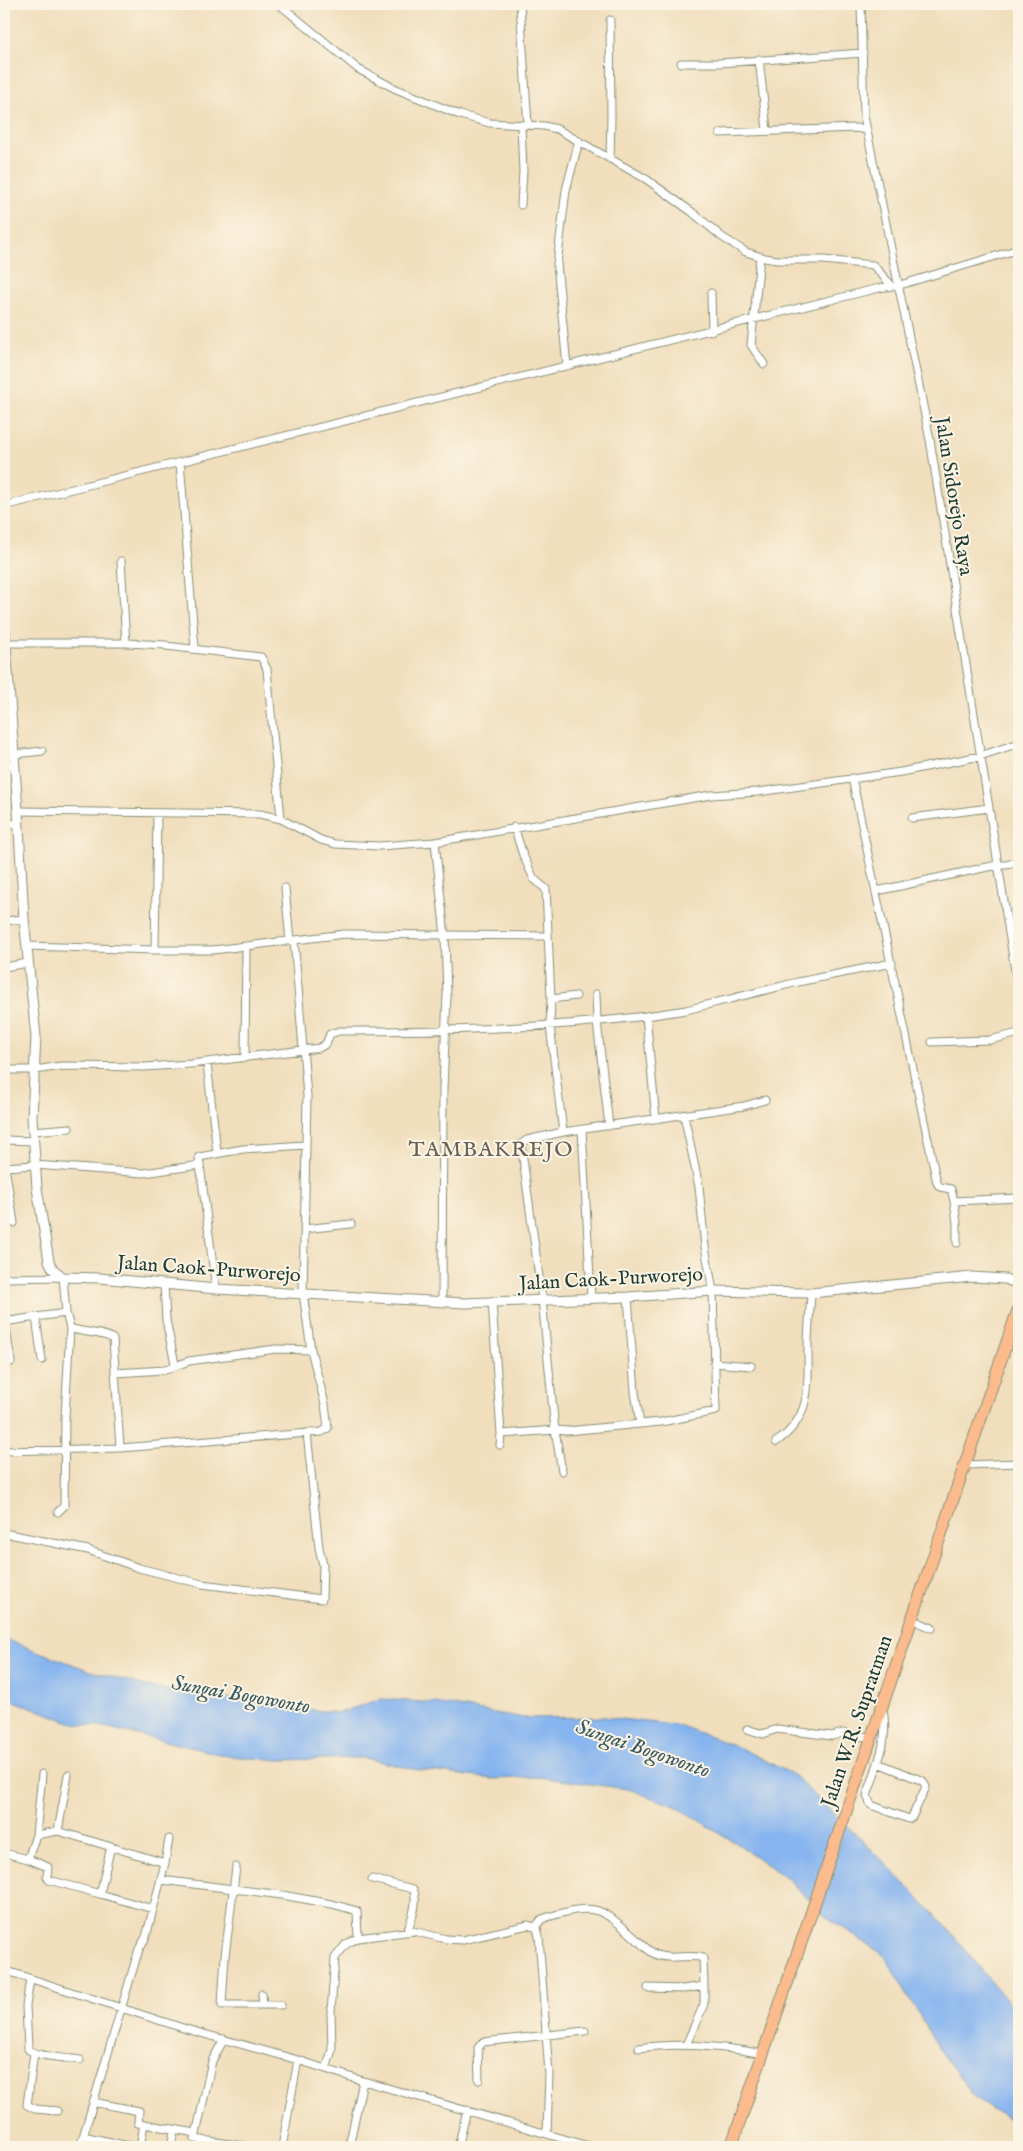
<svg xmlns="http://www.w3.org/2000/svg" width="1023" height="2151" font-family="'IM FELL English',serif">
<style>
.water{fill:#85b4ef;stroke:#527892}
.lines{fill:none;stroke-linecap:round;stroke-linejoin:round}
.minor-casing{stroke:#888e78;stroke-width:9}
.tertiary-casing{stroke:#888e78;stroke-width:11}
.primary-casing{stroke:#888e78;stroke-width:13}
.minor{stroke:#fff;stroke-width:7}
.tertiary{stroke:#fff;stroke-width:9}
.primary{stroke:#fbbb8c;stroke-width:11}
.labels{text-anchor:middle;stroke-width:4;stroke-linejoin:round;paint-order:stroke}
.street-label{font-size:20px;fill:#1f3d34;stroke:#fcf5e5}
.water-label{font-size:21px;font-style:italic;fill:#385b63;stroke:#fcf5e5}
.quarter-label{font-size:22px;letter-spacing:1px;fill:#696156;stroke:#fcf5e5}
</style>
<rect width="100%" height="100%" fill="#fcf5e5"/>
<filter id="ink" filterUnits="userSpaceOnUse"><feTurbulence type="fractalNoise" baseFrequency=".02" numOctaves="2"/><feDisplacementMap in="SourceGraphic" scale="10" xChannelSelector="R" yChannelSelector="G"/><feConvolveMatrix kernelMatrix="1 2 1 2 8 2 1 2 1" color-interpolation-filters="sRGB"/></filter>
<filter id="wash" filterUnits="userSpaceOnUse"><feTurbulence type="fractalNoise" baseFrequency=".0096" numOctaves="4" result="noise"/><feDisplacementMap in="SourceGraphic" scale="20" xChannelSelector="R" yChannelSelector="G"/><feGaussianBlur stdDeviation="1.12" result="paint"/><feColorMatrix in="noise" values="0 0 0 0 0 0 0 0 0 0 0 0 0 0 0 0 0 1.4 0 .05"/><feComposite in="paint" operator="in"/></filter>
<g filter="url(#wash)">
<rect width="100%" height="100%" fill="#f0debc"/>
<!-- water -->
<path class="water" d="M4,1639l87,32 62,17 128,18 58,7 41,-14 55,4 89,15 80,-1 77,9 59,22 52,26 79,75 73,75 73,89 2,4v109l-44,-28 -36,-49 -54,-93 -61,-41 -36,-36 -50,-35 -63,-38 -47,-17 -89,-12 -45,2 -81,-10 -49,-11 -84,2 -52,-4 -128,-30 -25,-2 -71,-27z"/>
</g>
<g filter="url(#ink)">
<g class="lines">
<!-- minor casing -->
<g class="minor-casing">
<path id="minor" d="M279,4l79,65 36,19 66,27 30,8 54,3 13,3 89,50 46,33 30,25 24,15 19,6 12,2h46l50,5 19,21
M520,4l8,121
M861,4l3,112 66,324 89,555
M610,20l1,97 -1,42
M759,59l8,71
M681,63h39l143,-10
M720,133l136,-5 10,2
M521,205l2,-34 -2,-46
M760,257l-9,88 13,19
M711,293l1,38
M567,366l-10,-102 9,-74 13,-49
M180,462l15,186
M4,506l875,-218 21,-3 119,-36
M121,561l5,82
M6,643h120l40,2
M166,646l95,11 6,12 14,150
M15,754l27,-3
M4,767l11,-2
M852,778l85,405 3,4 11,2 3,12
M18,811l242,3 21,5 40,21 14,4 44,2 56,-4
M912,818l77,-10
M4,825l15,-2
M514,827l9,28 11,24 12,10 5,110 -1,27 13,106
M285,888l5,53
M877,891l120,-26h9l13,-3
M4,921l20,-2
M27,946l128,4 2,-136
M155,950h58l132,-16 203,2
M4,967l24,-4
M596,994l1,28 12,104
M551,999l25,-3
M646,1016l40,-6 112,-28 94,-19
M932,1042l58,-2 29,-7
M245,1058l1,-111
M207,1063l10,90
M4,1070h31l26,-4 83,1 47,-3 128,-16 7,-4 4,-10 9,-3c102,0 206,-2 307,-15l10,103
M582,1129l9,168
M33,1131l36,-3
M4,1140l30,1
M4,1167l31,-2 109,8 56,-8
M5,1167l9,56
M304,1229l47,-5
M957,1243v-20l-3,-22 65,-3
M4,1278l59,-1 3,36 4,15 -5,89 -1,89 -6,6
M164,1284l2,36 9,44
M216,1289l-17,-132 44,-8 62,-4
M628,1297l7,95 5,32
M442,1301l1,-212 4,-94 -2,-59 -10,-94 276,-47 47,-3 143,-20 79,-16 39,-13
M492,1301l9,133 -1,11
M36,1317l30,-4
M4,1322l32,-5 6,43
M5,1322l6,40
M70,1328c12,5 34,4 43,11l7,109
M714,1363l37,3
M115,1373l50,-3 24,-9 87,-12 35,1
M501,1434l54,-4 12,1 94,-9 55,-11 -3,-120 -8,-44 -6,-60 -15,-72
M776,1442c36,-24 32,-57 32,-95 0,-18 2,-36 3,-54
M4,1451l116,-3 202,-16 6,-4 -3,-24 -14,-54 -8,-57 4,-197 -13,-156
M966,1465l53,-2
M562,1471l-7,-41 -13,-131 -21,-155 6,-4 36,-8 181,-26 21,-6
M4,1533l84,17 51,18 63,16 120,15 1,-34 -4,-17 -12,-115
M911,1619l21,9
M747,1729l16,5 14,-5 55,7 11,-3 11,3 17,1
M878,1763l45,18 3,6 -14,30 -3,2 -38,-14 -4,-9c9,-28 24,-59 15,-89
M58,1831l10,-56
M36,1835l22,-4 107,32 -19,74 -7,12 -59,198
M111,1846l-11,48 53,15
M4,1853l24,6 8,-24 6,-61
M28,1859l20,8 -1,9 2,4 51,14
M165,1863l4,-24
M236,1867l-11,89 -3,49h59
M372,1879l41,10c6,12 -1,30 -6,42
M161,1880l121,15 50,9 25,7 1,27 -12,6 -11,14 -4,54 1,38 -6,19
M535,1927l7,-8 6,-2c44,-13 51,-12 85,19 8,7 14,15 24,19 15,6 33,-2 46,3l1,28 -21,3 -35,-1
M358,1938l55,-7 33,8 17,1 65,-15 9,3 2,8 10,138 -2,60
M4,1970l182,59 112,31 62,20 232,67
M30,1979l-4,27 2,43c7,8 41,9 52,11
M262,1994l1,11
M224,2039l-12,22 -17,78 56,8
M686,2045l18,-41v-18
M639,2048c42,-6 83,-2 124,6
M34,2053l-7,52 8,4 22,2
M479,2080l-1,-32 5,-6 102,-11
M93,2102l46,9 -1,12 58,10
M83,2136l50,11
M350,2142l13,-61
M140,2147l4,-23
M171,2147l3,-17
M282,2147l16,-87
M458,2147l9,-37"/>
</g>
<!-- tertiary casing -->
<g class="tertiary-casing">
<path id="tertiary" d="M4,617l14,194 6,108 12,118 -4,80 5,71 12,73 4,8 10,8 37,1 116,11 249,14 163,-6 85,-6 98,2 161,-16 33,2 14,5"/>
</g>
<!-- primary casing -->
<g class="primary-casing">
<path id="primary" d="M731,2147l288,-840"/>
</g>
<!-- minor -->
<use href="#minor" class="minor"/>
<!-- tertiary -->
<use href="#tertiary" class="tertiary"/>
<!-- primary -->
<use href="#primary" class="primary"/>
</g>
</g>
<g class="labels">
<!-- street labels -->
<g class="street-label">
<text transform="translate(955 496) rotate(81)" y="7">Jalan Sidorejo Raya</text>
<text transform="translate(209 1268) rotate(4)" y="7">Jalan Caok-Purworejo</text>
<text transform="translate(611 1278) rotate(-3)" y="7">Jalan Caok-Purworejo</text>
<text transform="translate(856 1721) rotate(-71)" y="7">Jalan W.R. Supratman</text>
</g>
<!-- water labels -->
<g class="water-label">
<text transform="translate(241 1694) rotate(10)" y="7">Sungai Bogowonto</text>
<text transform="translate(643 1748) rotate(19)" y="7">Sungai Bogowonto</text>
</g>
<!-- quarter labels -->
<g class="quarter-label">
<text x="491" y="1156">TAMBAKREJO</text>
</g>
</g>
<!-- margin -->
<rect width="1023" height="2151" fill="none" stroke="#fcf5e5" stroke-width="20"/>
</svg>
